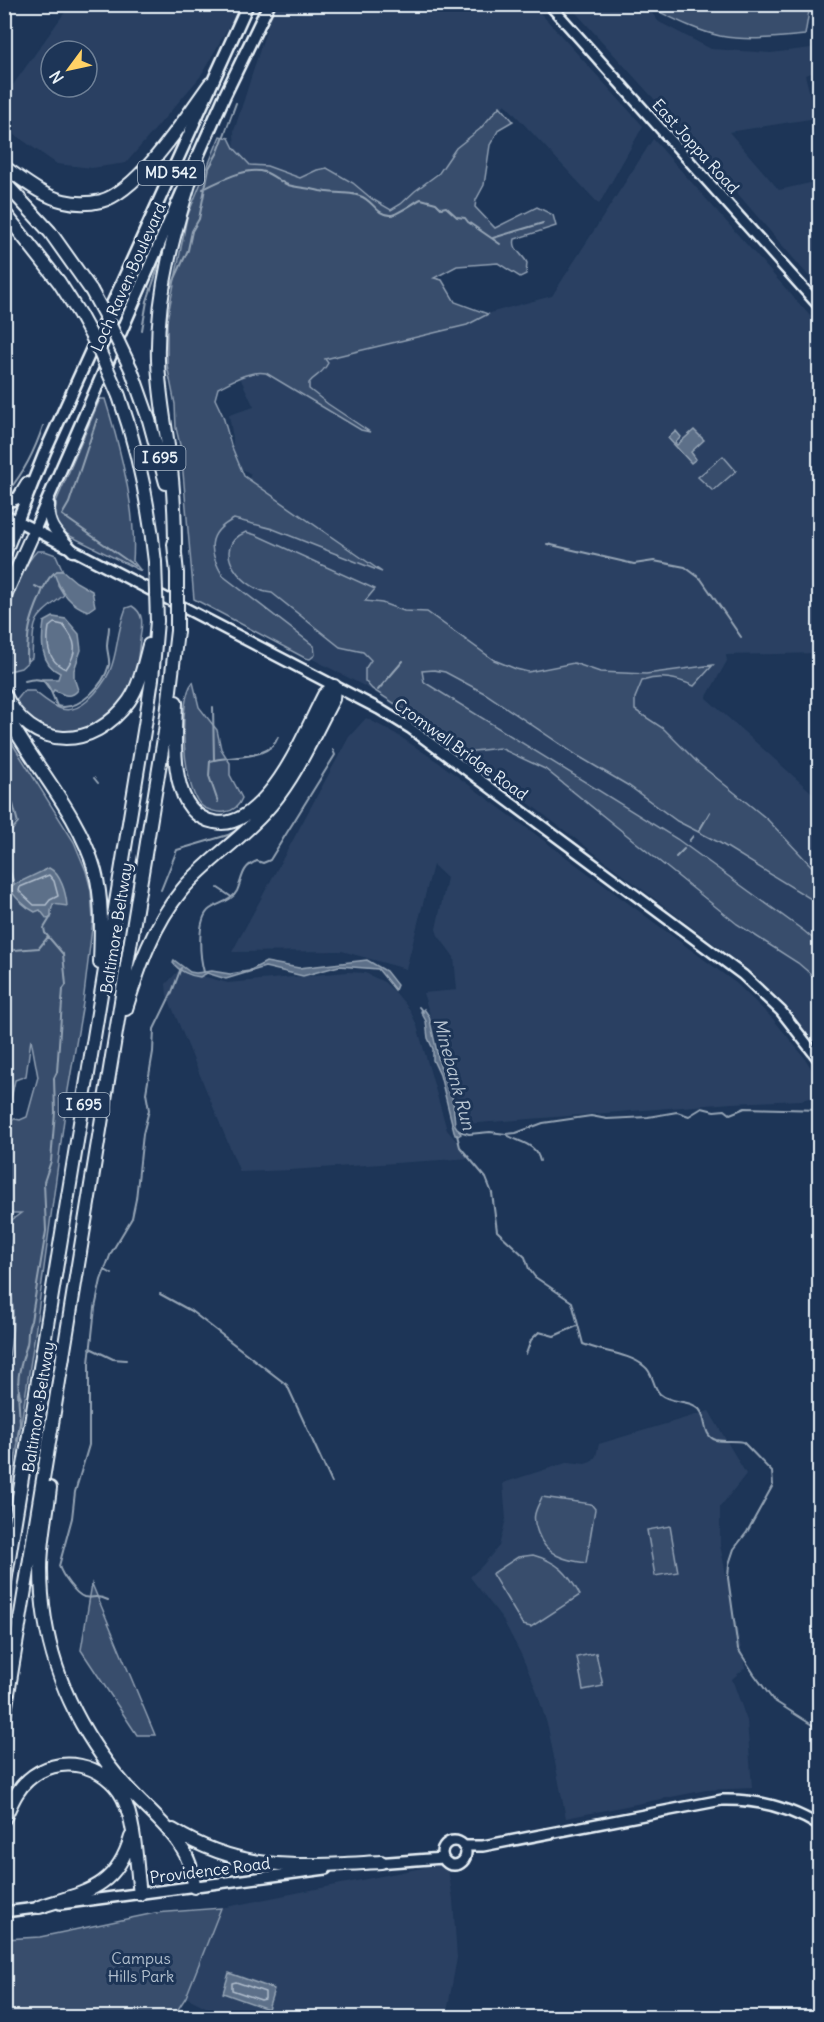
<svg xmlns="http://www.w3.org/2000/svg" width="824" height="2022" font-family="Delius,sans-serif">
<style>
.built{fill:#2a4162;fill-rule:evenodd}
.green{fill:#374d6c;stroke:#909fb2;stroke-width:1.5}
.water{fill:#5d7089;stroke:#95a4b5;stroke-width:1.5}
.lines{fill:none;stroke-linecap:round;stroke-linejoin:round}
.shore{stroke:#b0bdcc;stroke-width:1.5}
.stream{stroke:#95a4b5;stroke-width:2}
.secondary-casing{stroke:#e8f1f8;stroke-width:14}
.primary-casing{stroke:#e8f1f8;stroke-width:15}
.highway-casing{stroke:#e8f1f8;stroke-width:16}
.secondary{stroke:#1d3557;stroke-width:9}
.primary{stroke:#1d3557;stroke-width:10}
.highway{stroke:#1d3557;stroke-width:12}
.highway-bridge-casing{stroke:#e8f1f8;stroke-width:16;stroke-linecap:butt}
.highway-bridge{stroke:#1d3557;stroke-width:12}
.labels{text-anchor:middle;stroke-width:6;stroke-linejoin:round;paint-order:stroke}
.shield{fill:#1d3557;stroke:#abb9c8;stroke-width:1.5}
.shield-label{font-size:15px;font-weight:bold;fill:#e8f1f8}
.street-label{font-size:16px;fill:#e8f1f8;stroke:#1d3557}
.park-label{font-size:16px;fill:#b3c0ce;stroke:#1d3557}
.water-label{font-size:18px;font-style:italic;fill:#b7c4d1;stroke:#1d3557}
</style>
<rect width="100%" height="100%" fill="#1d3557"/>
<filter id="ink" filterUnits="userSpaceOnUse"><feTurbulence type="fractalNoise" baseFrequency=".0167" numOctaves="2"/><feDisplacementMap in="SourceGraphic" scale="12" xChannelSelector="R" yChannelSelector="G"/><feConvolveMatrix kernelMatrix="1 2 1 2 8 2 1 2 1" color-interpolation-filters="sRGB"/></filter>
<g filter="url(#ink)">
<!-- built -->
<path class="built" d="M277,4l256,1 110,121 -44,78 -94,-100 -66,66 -51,53 -59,-56 -90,92 -5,-128 38,-119z
M70,5v-1l171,1 -41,72 -74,86 -34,5 -35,-4 -52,-36v-32zM51,51h36v36h-36z
M569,5h76l14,17 52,27 60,4 48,-6v24l-14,4 11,43 -87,14 50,58 40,-9v107l-125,-145z
M653,139l166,187v327l-93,2 1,6 -21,37 113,101v249l-32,-42 -41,-38 -281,-213 -95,-66 -161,-84 -2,-90 35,-22 9,-19 -19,-11 1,-25 -4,-23 25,-8 -39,-82 54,45 141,-31 62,-16 21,-11 59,-16z
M366,718l30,16 42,28 299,222 36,35 31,38 15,24v15l-18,4 -69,3 -267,21 -42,-131 34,-3 -3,-33 -16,-22 -2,-6 11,-51 -14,-13 -27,104 -64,-18 -110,1 117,-215z
M179,970l49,13 120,-11 17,1 19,9 12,11 14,17 7,16 30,104 24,28 -181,12 -50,2 -73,-177 -1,-11z
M709,1411l37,63 -26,33v38l25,123 -13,11 15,42 5,67 -46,2 -140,28 -18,-91 -12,-38 -15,-35 -19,-36 -32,-41 12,-11 17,-20 7,-27 -3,-36 66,-21 16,2 6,-2 5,-6 3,-12z
M447,1863l6,37 4,58 -11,59h-221l-39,-20 35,-89z"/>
<!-- green -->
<path class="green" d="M645,5h165l-5,30c-28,3 -58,6 -85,1 -27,-6 -51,-20 -75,-31z
M500,106l13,15 -14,8 -9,16 -6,40 -8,15 -1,7 20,21 42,-21 16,8 3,11 -41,13c-3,11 8,15 12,24l-1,11 -6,3 -22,-14 -41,3 -23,12 8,2 13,22 33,12 -21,11 -142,34 3,4c-7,13 -12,11 -19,20v6l19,15 42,28 -9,-2 -95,-57c-16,-3 -34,8 -48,15l-3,11 8,17 8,29 13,31 138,96 -109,-43 -39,-10c-28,14 -26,32 -11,57l91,70 1,9 -5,4 -5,-1 -111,-59 -13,-150 -5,-21 -1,-24 -8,-39v-45l20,-103 33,-81 9,2 5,10 16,17 17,1 33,12 17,-8 10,-2 26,15 19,16 19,11 10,-6 14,-13 24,-18 17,-25 24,-19z
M100,399h5c15,48 32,112 28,162l8,10 -77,-38 -10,-11 -1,-13z
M723,456l13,15 -23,20 -15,-14z
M246,532l10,3 119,54 -10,12 17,2 22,8 23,1 67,48 22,9 12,3 46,-9 26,9 46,2 67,-9 -19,21c-18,-8 -33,-11 -52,-5l-7,17v12l29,19 34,34 69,56 52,55v30l-99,-61 -43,-22 -48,-35 -51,-30 -92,-62 -41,-22 -11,-2 -12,1 2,11 253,157 127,92 15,13v37l-21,-18 -61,-39 -192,-155 -45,-21 -35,4 -11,-1 -10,-7 -24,-24 -48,-31 -7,-8v-12l6,-9 -8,-8 -23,-5 -68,-54c-26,-1 -66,-44 -26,-61z
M37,551h8l11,4 7,16h-6l1,14 6,10c-32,26 -30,21 -32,63l-11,10 -16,4c-3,-36 6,-94 32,-121z
M132,606c13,8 10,19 8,33 -2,21 -4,43 -18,61 -29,38 -80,45 -107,2l9,-11h10c19,15 32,28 53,10 36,-33 24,-53 39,-93z
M193,682l6,25 18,23 4,19 9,14v12l12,23c-3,8 -8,13 -17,14 -7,1 -20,-2 -25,-8 -17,-18 -23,-104 -7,-122z
M5,732l69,110 12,29 5,19 2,30 -10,83 -15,87 -33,244 -30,192v-150c6,-25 10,-51 7,-77l-7,-3v-22l7,-20 -7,-29 16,-12h-16v-96l15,3 7,-3 11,-40 -7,-38 -5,37 -11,4 -6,28h-4z
M542,1497l49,7 4,5 -9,54c-21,-3 -40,-7 -48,-30 -2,-6 -5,-12 -3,-19 1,-6 5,-12 7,-17z
M670,1526l8,46 -23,4 -8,-46z
M533,1555c25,7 35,18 47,40l-49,32 -8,-2 -31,-51 26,-17z
M92,1584l63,151h-18l-56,-85z
M596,1653l7,33 -20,4 -6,-33z
M221,1908l-35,89 -13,20h-168v-78l35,-2 115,-24z"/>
<!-- water -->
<path class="water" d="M694,430l10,10 -13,12 5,7 -5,4 -23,-25 8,-7 5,6 -6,6 2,2z
M57,571h6l13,11 16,9 3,15 -7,5c-18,-6 -28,-20 -34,-38z
M53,617l13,2 13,15 2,16 -7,20v8l4,12c-7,9 -15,5 -24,0l-2,3 -10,-14h16l2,-6c-20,-9 -19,-32 -16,-51z
M49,868c12,6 17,25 18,38l-14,-2 -2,7v7l-4,1 -7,-9 -5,2c-10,-5 -21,-15 -26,-25z
M174,960l16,12 6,1 16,-2 18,3 19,-3 17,-9 33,6 68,-8 19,11 11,14 -2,5 -17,-21 -39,-3 -36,10 -38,-9 -39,12 -19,-6 -7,4c-10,-1 -21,-6 -27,-14z
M424,1009l5,7 11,50 8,17 5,17 2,25 6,9 -3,2 -3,-1 -15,-60 -7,-15v-11l-5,-11 -2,-17 -5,-9z
M229,1973l45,16 -6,20 -45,-16z"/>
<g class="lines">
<!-- shore -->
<path class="shore" d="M54,623l9,2c14,16 15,27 3,44 -18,-7 -20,-25 -17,-42z
M49,875l5,6 4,15 -8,4 -4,5h-12l-15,-14 1,-4z
M236,1982l29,10v7l-4,1 -29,-10v-7z"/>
<!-- stream -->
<path class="stream" d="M203,189c16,-7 43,-23 61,-17 8,2 16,10 24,13 10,3 22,3 32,6 13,3 27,0 40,5 13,4 16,19 30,19 6,1 23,-12 31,-16l15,4 5,5 5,-1 11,10 8,1 3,4 32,22
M493,238l50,-15
M171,287l17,-37 4,-19 7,-12 10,-51 9,-16 18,-49
M142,330l5,-29 12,-36
M97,419l-28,84 -7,12 73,51
M4,489l5,1c16,-19 26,-40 34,-64
M547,544l87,20 20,-3 31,6 16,12 40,58
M35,586l6,3
M27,661c0,-27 2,-39 13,-64 3,-9 7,-18 14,-24
M25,681c24,-7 24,7 32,25 23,6 47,-22 52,-41 1,-6 -2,-13 -2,-19 0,-6 2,-13 2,-19
M378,690l25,-29
M213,707l1,53
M94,778l4,5
M4,802l9,2 5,19 -8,9 -6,16
M218,802l-9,-26 1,-15c19,-6 60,0 68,-24
M699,831l11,-19
M689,841l4,-5
M4,852l10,32
M676,857l8,-8
M218,888l12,8
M161,890l16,-40 51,-15 15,-9
M14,950l25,-2 9,-11
M204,972c-4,-14 -8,-53 6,-63 8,-6 22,-8 27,-18 6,-13 4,-24 20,-30l6,2 7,-3 65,-105 -2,-5
M419,1007l4,5
M459,1131l10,3 21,-2 16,2 10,-1 27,-10 48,-7 16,3 41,-2 29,-5 12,4 13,-8 12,3 11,-1 5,4 15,-6 75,2
M457,1135l3,12 26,31 6,15 5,38 28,26 4,12 6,8 37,25 11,42c18,8 46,9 61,22 10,7 8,20 16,28 10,9 25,6 35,12 14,7 5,29 21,34 8,2 19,0 27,2l29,30 1,13 -26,47 -13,17 -5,15 -1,14 10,71 16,25 19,26 47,30
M507,1135c13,8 29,8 33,26
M105,1270l7,4
M160,1294l31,17 96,74 45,98
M90,1348l23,11 13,1
M526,1354l5,-14 8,-8 15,4 23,-10
M21,1399c-7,-19 1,-37 6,-55 2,-9 -1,-15 4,-23l15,-90 -2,-49 7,-21 4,-49 -1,-34 3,-6 6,-83 3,-4 -3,-31 -18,-21 -1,-5 8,-13
M17,1441l3,-18 -2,-31
M108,1600c-12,-6 -14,-1 -24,-3 -9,-3 -22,-22 -25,-31l13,-48 3,-26 14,-47v-82l6,-55 6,-28 10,-27 21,-35 4,-19 7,-65 6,-24 -3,-17 7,-41 1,-23 18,-37 9,-24"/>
<!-- secondary casing -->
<g class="secondary-casing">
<path id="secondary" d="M549,4l271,303
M4,514l375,195 31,19 333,247 38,36 39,50
M442 1853a12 12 0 1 1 24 0a12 12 0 1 1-24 0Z
M463,1846h20l239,-46c35,-1 67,7 98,26
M376,1863l67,-5
M60,1904l266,-35
M4,1912l40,-5"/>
</g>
<!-- primary casing -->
<g class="primary-casing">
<path id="primary" d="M194,165l31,-70 44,-91
M4,503l14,-5 9,-15
M49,505c-3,21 11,31 24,46
M17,522l28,-70 203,-448
M34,531l149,-341"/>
</g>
<!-- highway casing -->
<g class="highway-casing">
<path id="highway" d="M4,167c19,13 38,29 60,34 12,3 25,3 37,0 39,-11 85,-84 109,-117
M4,182l46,50 41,58
M4,212l55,70 21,33
M131,369l18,51 17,63
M119,396c19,54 30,108 36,166
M174,544l3,29
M175,551c0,-28 -1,-55 -4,-82 -4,-37 -12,-72 -13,-109 -2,-69 18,-136 39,-201
M4,554l13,-32
M4,598l30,-67
M4,693c27,59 89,58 125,8 11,-16 15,-37 20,-56
M176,702c-1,35 -9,111 38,120 22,5 40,-12 54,-28 24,-28 39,-66 56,-99l10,-9
M4,711c28,53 75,102 91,160 8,30 6,61 5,92
M126,1009c13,-42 27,-84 56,-119 26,-31 62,-52 89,-85 26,-31 43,-71 62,-106l1,-13
M50,1488c-3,26 -9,54 -9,81 0,68 22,132 61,187 11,16 24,31 38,45 25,25 53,48 54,86
M4,1588l141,-863 7,-46 5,-58
M4,1718l161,-986 12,-101
M4,1819c7,-14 12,-29 24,-39 30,-27 77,-17 95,18 13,26 13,67 17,96
M173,1830c70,43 130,36 208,32
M39,1907c46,-15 77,-18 92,-70"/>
</g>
<!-- secondary -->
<use href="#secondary" class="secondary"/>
<!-- primary -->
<use href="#primary" class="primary"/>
<!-- highway -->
<use href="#highway" class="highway"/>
<!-- highway-bridge casing -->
<g class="highway-bridge-casing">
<path id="highway-bridge" d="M91,290l18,33 22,46
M80,315l18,33 21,48
M155,562l2,59
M177,573v58"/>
</g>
<!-- highway-bridge -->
<use href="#highway-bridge" class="highway-bridge"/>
</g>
</g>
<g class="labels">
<!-- shield labels -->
<g class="shield">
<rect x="138" y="161" width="66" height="24" rx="4.5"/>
<rect x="134.5" y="446" width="51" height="24" rx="4.5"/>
<rect x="58.5" y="1093" width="51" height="24" rx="4.5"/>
</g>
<g class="shield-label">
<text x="171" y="178">MD 542</text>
<text x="160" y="463">I 695</text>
<text x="84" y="1110">I 695</text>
</g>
<!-- street labels -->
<g class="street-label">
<text transform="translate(696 146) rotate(48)" y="6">East Joppa Road</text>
<text transform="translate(128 277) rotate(-66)" y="6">Loch Raven Boulevard</text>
<text transform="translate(461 749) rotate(36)" y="6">Cromwell Bridge Road</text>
<text transform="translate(116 928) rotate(-81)" y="6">Baltimore Beltway</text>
<text transform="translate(38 1407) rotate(-81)" y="6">Baltimore Beltway</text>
<text transform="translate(210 1870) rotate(-7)" y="6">Providence Road</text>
</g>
<!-- park labels -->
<g class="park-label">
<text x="141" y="1964">Campus<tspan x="141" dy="18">Hills Park</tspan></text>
</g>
<!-- water labels -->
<g class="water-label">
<text transform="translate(454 1074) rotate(75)" y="6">Minebank Run</text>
</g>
</g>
<!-- margin -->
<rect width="824" height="2022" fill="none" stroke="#1d3557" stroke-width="24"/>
<rect x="12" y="12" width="800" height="1998" fill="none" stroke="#e8f1f8" stroke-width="2" filter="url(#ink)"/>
<!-- north arrow -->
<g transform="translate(69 69) rotate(237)"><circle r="28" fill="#1d3557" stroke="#6e8097" stroke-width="1.5"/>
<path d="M0-4.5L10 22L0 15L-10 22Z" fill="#ffd166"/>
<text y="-9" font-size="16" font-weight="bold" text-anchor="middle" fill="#e8f1f8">N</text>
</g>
</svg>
